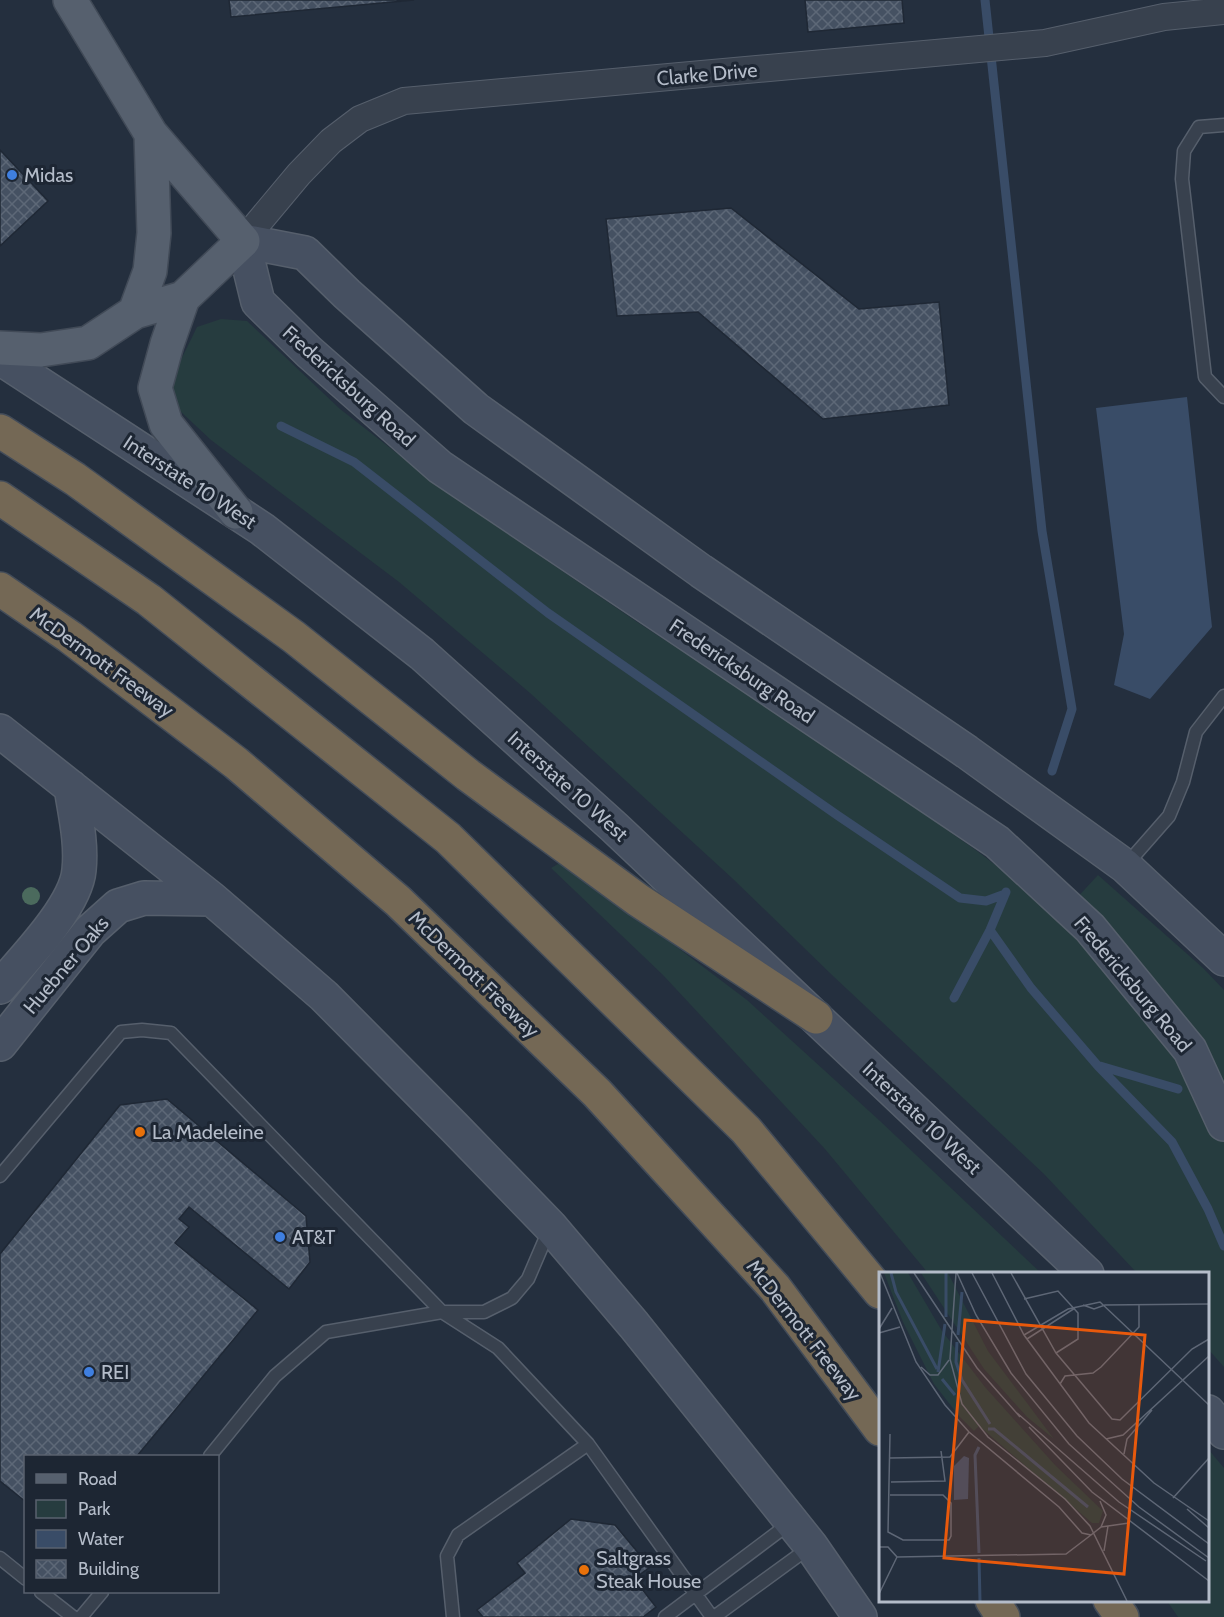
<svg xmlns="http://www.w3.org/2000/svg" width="1224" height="1617" font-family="Cabin,sans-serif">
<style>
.green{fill:#263c3f}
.water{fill:#394c67}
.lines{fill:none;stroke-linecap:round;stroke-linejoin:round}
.stream{stroke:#394c67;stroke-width:9}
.building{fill:url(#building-cross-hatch);stroke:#1f2835;stroke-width:1.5}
.lane-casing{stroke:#565f6c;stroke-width:15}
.street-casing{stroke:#565f6c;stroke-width:28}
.secondary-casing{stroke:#565f6c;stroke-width:36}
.primary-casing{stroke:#414a57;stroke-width:36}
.highway-casing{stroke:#434c59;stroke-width:36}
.lane{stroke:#38414e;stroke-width:12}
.street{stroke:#38414e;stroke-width:26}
.secondary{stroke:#465061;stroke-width:33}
.primary{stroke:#56606e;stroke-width:33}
.highway{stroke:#746855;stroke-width:33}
.tree{fill:#4b6a5d}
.shop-dot{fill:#3f7fe0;stroke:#1d2633;stroke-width:2}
.food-dot{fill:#e8710a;stroke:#1d2633;stroke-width:2}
.labels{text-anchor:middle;stroke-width:6;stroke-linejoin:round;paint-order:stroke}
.street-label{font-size:20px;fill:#b4bcc9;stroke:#1d2633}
.poi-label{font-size:20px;fill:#b4bcc9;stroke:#1d2633;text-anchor:start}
.inset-river{fill:none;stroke:#394c67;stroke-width:3}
.inset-road{fill:none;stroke:#5e6776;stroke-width:1.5}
.view{fill:#e8590c;fill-opacity:0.15;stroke:#e8590c;stroke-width:3}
.inset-edge{fill:none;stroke:#b4bcc9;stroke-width:3}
</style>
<defs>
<pattern id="building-cross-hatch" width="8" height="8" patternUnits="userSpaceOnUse" patternTransform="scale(1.5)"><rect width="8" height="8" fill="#455162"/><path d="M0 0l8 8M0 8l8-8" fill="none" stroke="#5d6877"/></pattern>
</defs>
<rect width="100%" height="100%" fill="#242f3e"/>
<!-- green -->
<path class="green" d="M221,319l26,2 93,88 67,52 85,62 145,99 199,129 141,100 84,64 37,-40 105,93 21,22v377l-16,-18v-75l-71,-1 -93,-99 -212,-199 -100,-97 -202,-185 -131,-111 -188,-142 -32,-30 -8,-30 26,-53z
M563,861l184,139 133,121 161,152h-113l-103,-124 -162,-174 -112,-107z
M1208,1449l16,19v149h-46l-11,-16 41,-1z"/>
<!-- water -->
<path class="water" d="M1187,397l25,230 -62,72 -36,-14 10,-51 -28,-226z"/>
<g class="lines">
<!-- stream -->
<path class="stream" d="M985,0l57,531 30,178 -20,62
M281,426l73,36 194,151 289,202 123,83 26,3 19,-7
M990,930l41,58 67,78 74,76 36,67 16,37
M954,998l36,-68 16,-38
M1100,1066l78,23"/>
</g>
<!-- building -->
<path class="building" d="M229,0h185l-183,17z
M805,0h97l2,23 -96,9z
M0,150l48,51 -48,45z
M731,208l128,101 80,-7 10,103 -126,14 -125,-107 -81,4 -11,-97z
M167,1099l139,117 4,46 -21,27 -100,-82 -10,12 10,8 -14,16 83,67 -121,146h-111v46l-26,-21v-227l120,-149z
M571,1519l44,6 35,42 -16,12 22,28 -13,10h-160l-6,-7 48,-37 -8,-10z"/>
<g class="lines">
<!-- lane casing -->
<g class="lane-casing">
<path id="lane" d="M1224,125l-25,2 -15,24 -2,28 23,198 19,20
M1126,865l43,-49 14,-34 13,-50 28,-36
M0,1176l121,-144 21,-2 29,3 271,279 56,36 90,96 124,173
M210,1456l65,-80 51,-44 116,-20h42l28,-14 16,-19 21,-49
M0,1558l26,21
M41,1592l32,25
M81,1617l21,-25
M453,1617l-6,-61 11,-21 130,-91
M665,1617l125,-94
M714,1617l96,-70"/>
</g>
<!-- street casing -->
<g class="street-casing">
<path id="street" d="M243,241l56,-67 32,-33 29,-22 44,-18 641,-58 119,-26 60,-6"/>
</g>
<!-- secondary casing -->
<g class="secondary-casing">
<path id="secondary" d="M0,358l262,171 160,125 192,173 473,447
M0,731l212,168 112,97 130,131 96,99 84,99 177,221 49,71
M1224,959l-99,-93 -158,-114 -266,-181 -225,-162 -129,-115 -42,-41 -62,-12 15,61 51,50 131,115 557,375 93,86 100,122 34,74
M0,987c24,-28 76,-81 79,-117 3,-28 -4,-56 -8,-83
M0,1044l90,-113 28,-25 26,-8 68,1
M1208,1412l16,20"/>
</g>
<!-- primary casing -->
<g class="primary-casing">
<path id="primary" d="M183,298l-16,46 -12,44 11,36 70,88
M135,312l15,-41 4,-38 -3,-99
M0,348l41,2 47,-7 47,-31 48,-14 60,-57 -92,-107 -81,-134"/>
</g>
<!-- highway casing -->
<g class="highway-casing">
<path id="highway" d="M0,431l75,48 219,158 174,138 170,125 178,117
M0,498l149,102 299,238 298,292 134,162
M0,589l70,48 166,126 162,138 199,192 178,195 105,141
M992,1600l11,17
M1110,1600l12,17"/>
</g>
<!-- lane -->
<use href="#lane" class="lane"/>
<!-- street -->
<use href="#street" class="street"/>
<!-- secondary -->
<use href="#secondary" class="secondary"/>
<!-- primary -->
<use href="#primary" class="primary"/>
<!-- highway -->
<use href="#highway" class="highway"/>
</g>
<!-- trees -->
<circle class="tree" cx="31" cy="896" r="9"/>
<!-- markers -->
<g class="shop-dot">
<circle cx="12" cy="175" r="6"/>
<circle cx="280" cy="1237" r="6"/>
<circle cx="89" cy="1372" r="6"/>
</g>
<g class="food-dot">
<circle cx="140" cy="1132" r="6"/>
<circle cx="584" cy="1570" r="6"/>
</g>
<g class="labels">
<!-- street labels -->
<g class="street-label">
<text transform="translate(707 74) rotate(-5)" y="7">Clarke Drive</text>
<text transform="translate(349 386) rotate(42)" y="7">Fredericksburg Road</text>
<text transform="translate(190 482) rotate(33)" y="7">Interstate 10 West</text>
<text transform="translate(102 662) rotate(36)" y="7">McDermott Freeway</text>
<text transform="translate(742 671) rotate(34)" y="7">Fredericksburg Road</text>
<text transform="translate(568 786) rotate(42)" y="7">Interstate 10 West</text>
<text transform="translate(66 965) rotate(-50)" y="7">Huebner Oaks</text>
<text transform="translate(474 974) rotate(44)" y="7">McDermott Freeway</text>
<text transform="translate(1133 984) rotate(50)" y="7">Fredericksburg Road</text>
<text transform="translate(922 1118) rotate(43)" y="7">Interstate 10 West</text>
<text transform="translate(804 1330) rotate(52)" y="7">McDermott Freeway</text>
</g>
<!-- poi labels -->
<g class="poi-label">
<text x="24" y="182">Midas</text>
<text x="152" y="1139">La Madeleine</text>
<text x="292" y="1244">AT&amp;T</text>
<text x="101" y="1379">REI</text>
<text x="596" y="1565">Saltgrass<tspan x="596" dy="23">Steak House</tspan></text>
</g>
</g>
<!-- overview -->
<g transform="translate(879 1272)">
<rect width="330" height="330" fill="#242f3e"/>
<path d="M5,1h24l34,58 43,56 70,78 48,46 -4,12h-7l-113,-97 -5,5 -15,-15 -25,-32 -31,-62zM42,1h27l40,78 66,88 -27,-22 -43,-48z" fill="#263c3f"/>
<path d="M85,184l5,2 -1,41 -14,1v-34z" fill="#394c67"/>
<path class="inset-river" d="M12,1l5,19 41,77M67,1v44M79,63l4,-43M78,70l-1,20 6,18 28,44M59,100l7,-48M63,107l13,16M109,157h6l94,78M100,281l-4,-98 4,-8M100,286l1,43"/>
<path class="inset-road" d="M1,1l36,89 29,43 24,27 90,75 23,26 9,2M35,1l63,95 43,49M77,1l-6,86 12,45 26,33 77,62 25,27 37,75M78,1l19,42 35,58 58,71 70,63 70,51M93,1l54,101 51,62 45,43 87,65M113,1l32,62 65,88 65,60 55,38M132,1l45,80 56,66 8,1 72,-71 17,-10M145,27l34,-8 20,22v26l-22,14M204,33l11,4 11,-4 104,-1M0,57l13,-21M0,61l21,-6M145,63l44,-26 32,-7 109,103M148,67l48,-31M42,95l9,8h8l11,-15M181,112l5,-8 28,-3 8,-6 38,-40v-22M138,141l102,89 87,59M150,155l63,65 117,89M227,167l17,-4 86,-79M245,182l3,-15 25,-29M11,186l60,-1 19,-25M12,210l54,-1 -4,-30M11,223h53l8,8v33l-2,4h-46l-15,-8 2,-98M294,226l36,-40M308,237l22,19M222,255l28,-4M212,263l10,-8 5,-12 -6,-14M0,275h9l9,10 -18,37M225,279l4,-25M18,285l169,-3 25,-19"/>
<path class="view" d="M86,48l180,15 -21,239 -180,-16z"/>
<rect width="330" height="330" class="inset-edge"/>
</g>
<!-- legend -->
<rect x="24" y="1455" width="195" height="138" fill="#1d2633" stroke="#59626f" stroke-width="1.5"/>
<rect x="36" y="1474" width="30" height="9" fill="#56606e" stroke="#59626f" stroke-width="1.5"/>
<text x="78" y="1485" font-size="18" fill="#b4bcc9">Road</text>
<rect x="36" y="1500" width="30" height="18" fill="#263c3f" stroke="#59626f" stroke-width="1.5"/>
<text x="78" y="1515" font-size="18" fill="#b4bcc9">Park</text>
<rect x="36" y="1530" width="30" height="18" fill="#394c67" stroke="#59626f" stroke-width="1.5"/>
<text x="78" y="1545" font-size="18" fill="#b4bcc9">Water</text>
<rect x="36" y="1560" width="30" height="18" fill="url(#building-cross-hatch)" stroke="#59626f" stroke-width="1.5"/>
<text x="78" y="1575" font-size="18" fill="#b4bcc9">Building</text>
</svg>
